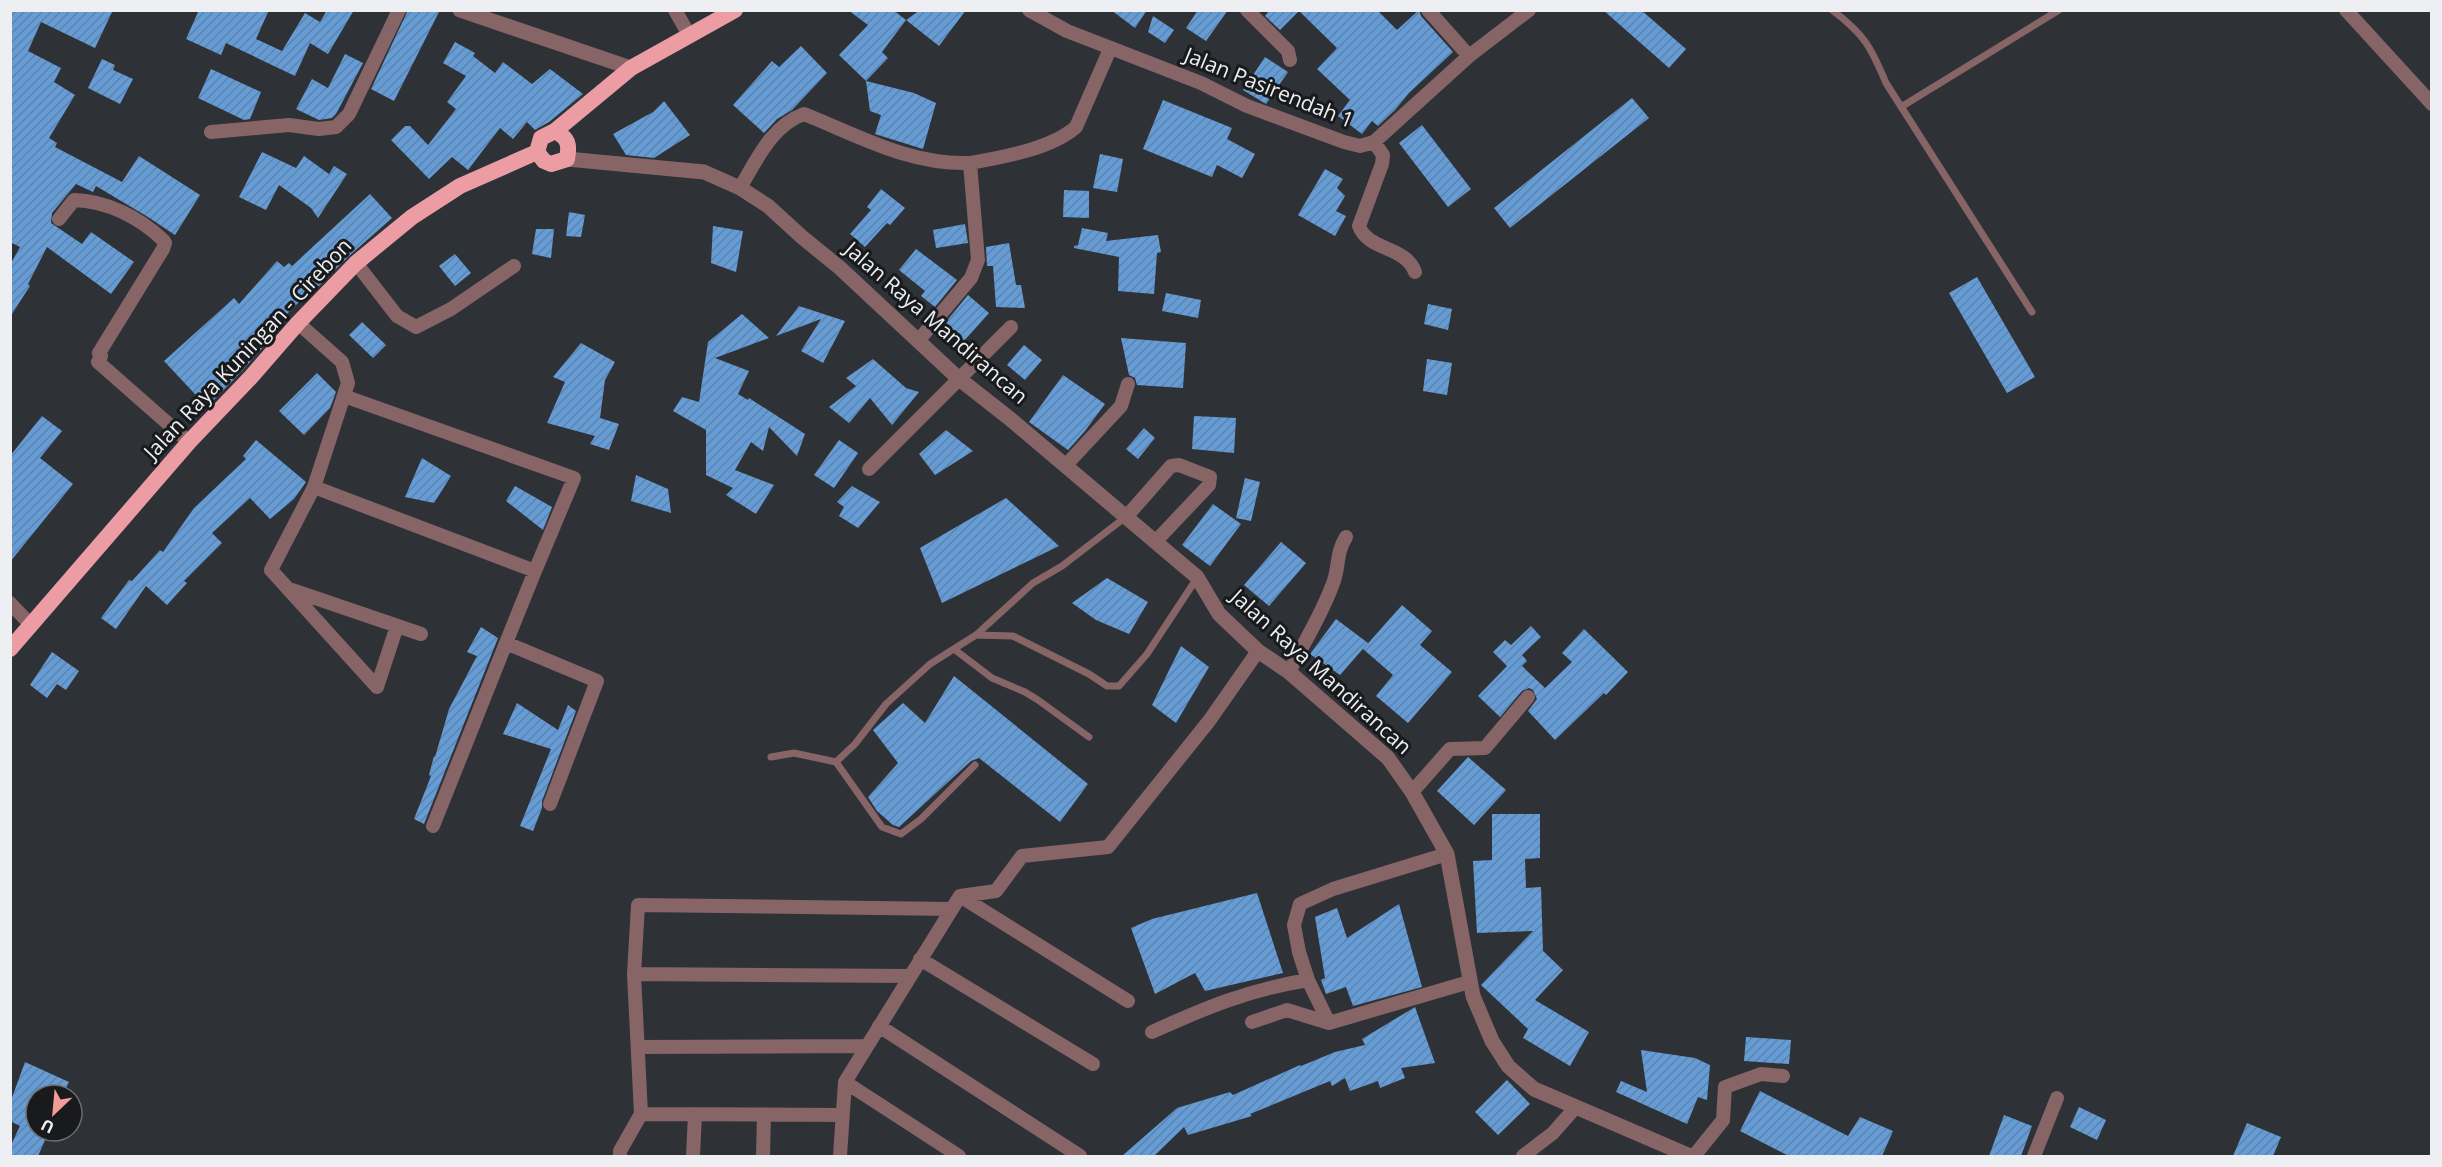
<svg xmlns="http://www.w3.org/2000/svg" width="2442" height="1167" font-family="'Open Sans',sans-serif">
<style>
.building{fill:url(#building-hatch)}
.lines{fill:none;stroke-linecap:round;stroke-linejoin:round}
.service{stroke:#876466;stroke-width:7}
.minor{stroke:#876466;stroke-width:14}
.tertiary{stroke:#876466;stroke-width:15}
.trunk{stroke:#ec9da4;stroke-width:16}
.labels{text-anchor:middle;stroke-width:6;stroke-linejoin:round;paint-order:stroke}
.street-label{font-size:21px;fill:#edeff3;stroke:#181a1c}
</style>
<defs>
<pattern id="building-hatch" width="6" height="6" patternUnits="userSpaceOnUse" patternTransform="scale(1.5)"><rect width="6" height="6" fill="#669cd5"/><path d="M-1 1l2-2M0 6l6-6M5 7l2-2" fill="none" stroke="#5d83ab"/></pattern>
</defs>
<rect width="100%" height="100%" fill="#2e3237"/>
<!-- building -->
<path class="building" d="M10,10h103l-18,38 -54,-26 -13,29 33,17 -7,14 21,13 -26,43 8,5 -2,4 67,35 17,-26 61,39 -25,40 -27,-18 -52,-31 -3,6 -17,-8 -24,29 -1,10 31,21 9,-12 43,30 -23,32 -64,-47 -19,37 2,2 -20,31v-52l10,-18 -10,-5z
M199,10h70l-13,29 26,12 23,-38 15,9 7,-12h27l-26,44 -18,-11 -15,33 -69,-33 -5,12 -35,-16z
M408,10h32l-46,91 -23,-12z
M848,10h45l13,10 -24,32 6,6 -22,23 -27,-26 29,-30z
M920,10h46l-27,36 -33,-26z
M1111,10h36l-12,18z
M1198,10h30l-22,31 -20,-13z
M1270,10h107l20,20 22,-20 2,6 32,36 -44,41 -14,17 -17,16 -6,-5 -10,13 -24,-18 12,-16 -33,-31 20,-21 -38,-37 -19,19 -15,-14z
M1603,10h38l45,39 -17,19z
M1153,16l21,14 -9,13 -17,-11z
M455,42l20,11 -2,3 22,17 8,-11 29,22 18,-15 33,25 -34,28 -14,8 -8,-8 -14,17 -13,-11 -32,42 -16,-13 -23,22 -38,-39 14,-14h5l18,19 28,-36 -9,-7 19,-26 -23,-13z
M801,46l26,27 -35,37 -15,9 -13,14 -31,-28 39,-44 7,6z
M345,54l18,9 -27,51 -4,4 -13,2 -23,-11 16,-30 16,9z
M1265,57l23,15 -22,32 -23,-14z
M102,59l13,6 -2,5 20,9 -13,25 -32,-16z
M211,69l50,23 -11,27 -6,1 -46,-22z
M866,81l48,12 22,10 -13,46 -48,-15 6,-19 -11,-4z
M1632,98l17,20 -139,110 -16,-20z
M1163,100l69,28 -5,11 28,15 -13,24 -25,-13 -5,12 -69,-28z
M664,101l26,34 -36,23 -28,-3 -13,-21 40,-22z
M1422,125l49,64 -23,18 -49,-64z
M262,152l34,16 8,-12 25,18 5,-8 13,8 -29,44 -7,-10 -32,-23 -13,25 -27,-13z
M1100,154l23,5 -6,33 -24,-4z
M1325,169l18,10 -6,9 8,8 -9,15 10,5 -11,20 -37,-21z
M881,189l24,19 -15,17 -3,-2 -22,24 -15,-13 21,-24 -4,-3z
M1064,190l25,1v27l-26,-1z
M370,194l22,24 -43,38 -34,34 -2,-2 -29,29 3,3 -44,50 -36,37 -43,-46 70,-63 5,6 38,-43 7,6 5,-4 3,3z
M569,212l16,3 -4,22 -15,-1z
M965,224l3,19 -32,5 -3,-18z
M713,226l30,5 -7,41 -25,-9z
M1082,228l26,5 -2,8 52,-6 3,17 -4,1 -3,41 -36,-3 1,-34 -45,-9v-2l4,-1z
M536,229h18l-3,29 -19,-4z
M1009,243l7,42h5l4,23 -29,-1 -3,-41h-6l-1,-19z
M916,249l41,31 -22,27 -14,-11 4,-5 -26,-21z
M455,254l16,19 -16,13 -16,-20z
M1977,277l58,100 -28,16 -58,-100z
M1166,293l35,7 -3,18 -36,-7z
M968,295l21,18 -25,28 -19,-18z
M1428,304l24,5 -4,21 -24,-6z
M799,306l46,15 -22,42 -22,-12 20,-32 -45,17z
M742,314l27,24 -54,20 34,13 -11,23 10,6 1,-2 56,36 -8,22 -28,-29 -6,24 -12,-9 -16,28 39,15 -18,29 -30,-19 7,-7 -27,-13v-45l-33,-19 9,-14 17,5 9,-60z
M362,322l24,23 -13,13 -24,-23z
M1121,338l65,5 -3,45 -46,-3 -2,-7 -6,-3z
M581,343l34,19 -10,18 -5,38 19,6 -10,26 -19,-6 5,-8 -48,-13 18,-41 -12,-5z
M1024,345l18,15 -17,20 -18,-15z
M873,359l33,29 13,4 -27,33 -22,-27 -21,25 -20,-16 27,-21 -10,-8z
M1427,359l25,4 -5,32 -24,-4z
M317,373l19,19 -6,16 -26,27 -25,-24z
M1063,375l42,29 -20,27 -17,19 -39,-28z
M42,416l20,15 -22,27 33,26 -63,78v-106z
M1194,416l42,2 -2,35 -42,-4z
M1144,428l11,10 -17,21 -12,-10z
M946,430l27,21 -38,24 -16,-21z
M256,440l50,42 -12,17 -24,20 -20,-21 -38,35 10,10 -38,38 3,2 -20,22 -21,-19 -30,43 -15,-11 28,-38 3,1 28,-31 3,2 31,-44 52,-49 -3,-3z
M839,440l19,13 -24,35 -20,-13z
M422,458l29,18 -17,27 -29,-6z
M636,475l32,14 3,24 -40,-12z
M1245,478l15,4 -9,39 -15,-3z
M515,486l37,21 -9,23 -37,-29z
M852,486l28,16 -22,26 -19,-12 5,-9 -7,-5z
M1006,498l53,48 -117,57 -22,-55z
M1213,504l28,20 -31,42 -28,-21z
M1281,542l25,21 -37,43 -25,-21z
M1107,578l41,24 -19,32 -33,-14 -24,-17z
M1402,605l30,26 -12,14 32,27 -44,51 -32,-27 17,-21 -30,-26z
M1336,619l32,24 -28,32 -30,-21z
M1531,626l10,11 -19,18 5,6 -5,5 23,22 27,-26 -10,-9 22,-24 44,43 -22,23 -2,-2 -49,47 -27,-29 9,-12 -4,-9 -4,-2 -7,3 -22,26 -22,-21 29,-30 -14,-14 12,-12 6,5z
M481,627l17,11 -74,186 -10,-5 17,-43 -2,-1 5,-19 1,1 14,-48 28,-53 -10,-4z
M1181,646l28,21 -33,56 -24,-18z
M52,652l27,19 -13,19 -9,-6 -10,14 -17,-13z
M954,676l134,108 -28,38 -81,-64 -8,3 -72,66 -6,-2 -16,-14 -9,-14 30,-34 -25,-33 30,-27 22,20z
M517,703l41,27 10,-25 8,6 -34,90v7l-9,23 -13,-5 31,-77 -48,-15z
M1468,757l38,33 -32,35 -37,-34z
M1492,814h48v44l-15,1 1,29 15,-1 2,64 20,19 -28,30 54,32 -19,34 -47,-28 5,-9 -47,-44 52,-54 -56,2 -4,-72 19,-1z
M1257,893l26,80 -78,18 -10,-18 -40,21 -24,-66 21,-9z
M1399,904l23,83 -69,19 -7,-19 -20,7 -5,-14 4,-2 -10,-61 22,-9 10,30z
M1415,1007l20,56 -34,5 4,10 -25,10 -2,-7 -28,10 -5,-13 -13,8 -2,-5 -80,33 2,2 -64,19 -4,-8 -30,29h-32l55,-48 53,-16 3,3 67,-30 1,1 34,-14 30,-7 -3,-6z
M1746,1037l45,3 -2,24 -45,-3z
M1641,1050l54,8 15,7 -3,35 -9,-3 -11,27 -71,-32 5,-11 26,11z
M25,1062l44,20 -6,13h-27v36h13l-11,25h-28v-9l10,-21 -10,-5v-18z
M1507,1080l23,24 -32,31 -23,-23z
M1760,1091l88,45 12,-19 33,14 -11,25h-93l-49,-25z
M2079,1107l27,13 -9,20 -27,-13z
M2004,1115l28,11 -11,30h-32z
M2247,1123l34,14 -8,19h-40z"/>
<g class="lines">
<!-- service -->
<path class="service" d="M1832,10c32,24 39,37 54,73l146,229
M1901,107l158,-97
M976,635l57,-52 29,-17 65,-50
M954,649l38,29 33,14 13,8 51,37
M771,757l23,-4 42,9 19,-18 31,-40 44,-40 46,-29 37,1 76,38 18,12h12l28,-32 50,-76
M836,762l46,65 19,7 20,-15 54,-54"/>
<!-- minor -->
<path class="minor" d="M675,10l14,25
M1029,10l38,21 134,52 46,23 97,36 16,4 14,-4 95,-86 60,-46
M1247,10l41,41 2,9
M1428,10l41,46
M2346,10l86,94
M211,132l78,-7 30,4 17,-2 13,-13 50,-104
M1374,142l9,13 -1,9 -23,62c9,25 47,20 56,46
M740,188c16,-27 32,-63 64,-74 55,22 105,51 166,49
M59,219l15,-19c33,1 65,17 89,40l2,3 -2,6 -64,104 2,3 -3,6 91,80
M356,263l41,53 19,11 35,-18 63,-43
M298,323l44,39 6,21 -34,104 -43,83 106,117 20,-61
M918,341l53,-63 7,-18 -8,-97c33,-6 81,-14 106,-36l34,-78
M344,396l230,82 -39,93
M1066,465l55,-59 7,-22
M869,469l142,-142
M314,487l221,84 -29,72 91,38 -47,123
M1127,516l44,-50 8,-1 31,12 -1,8 -53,56
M292,590l129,44
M10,603l21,22
M1289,672c14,-28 32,-56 43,-86 8,-18 3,-31 14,-49
M1412,792l38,-43 35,-1 43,-51
M433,826l73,-183
M960,896l168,105
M920,959l173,105
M634,974l276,2
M1308,980l-9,-28 -5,-27 6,-21 33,-15 114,-35
M1252,1022l35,-12 42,13 140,-41
M879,1026l201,130
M1152,1032c55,-25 96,-42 156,-52l21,43
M638,1047l229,-1
M845,1082l114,74
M843,1115l-202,-1 -7,-140 4,-69 314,4
M620,1156v-5l21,-37
M693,1156l2,-42
M763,1156l1,-41
M840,1156l5,-74 115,-186 36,-5 26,-35 86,-9 101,-126 49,-70
M1523,1156l30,-23 22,-25
M1694,1156l29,-36 2,-33 36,-13 22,2
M2034,1156l23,-58"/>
<!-- tertiary -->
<path class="tertiary" d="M460,10l171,58
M567,159l137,13 36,16 28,18 34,31 38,31 118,110 51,40 188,159 22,37 39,37 31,21 99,86 24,34 35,62 26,142 19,45 16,25 26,23 156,67"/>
<!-- trunk -->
<path class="trunk" d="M537,152l4,-14 14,-7 76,-63 104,-58
M537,152l7,9 7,3 16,-5c3,-15 1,-21 -12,-28
M10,649l179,-207 62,-65 47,-54 58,-60 56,-46 48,-31 77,-34"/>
</g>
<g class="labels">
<!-- street labels -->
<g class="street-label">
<text transform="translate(1269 88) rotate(22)" y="7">Jalan Pasirendah 1</text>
<text transform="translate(936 323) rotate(41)" y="7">Jalan Raya Mandirancan</text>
<text transform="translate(248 349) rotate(-47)" y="7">Jalan Raya Kuningan - Cirebon</text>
<text transform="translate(1321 672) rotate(42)" y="7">Jalan Raya Mandirancan</text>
</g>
</g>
<!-- border -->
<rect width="2442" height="1167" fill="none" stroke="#edeff3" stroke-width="24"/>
<!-- north arrow -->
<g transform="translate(54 1113) rotate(206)"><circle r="28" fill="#181a1c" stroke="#6d6f72" stroke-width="1.5"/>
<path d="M0-4.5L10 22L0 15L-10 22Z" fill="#f59b97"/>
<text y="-9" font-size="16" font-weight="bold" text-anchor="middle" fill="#edeff3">U</text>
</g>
</svg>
